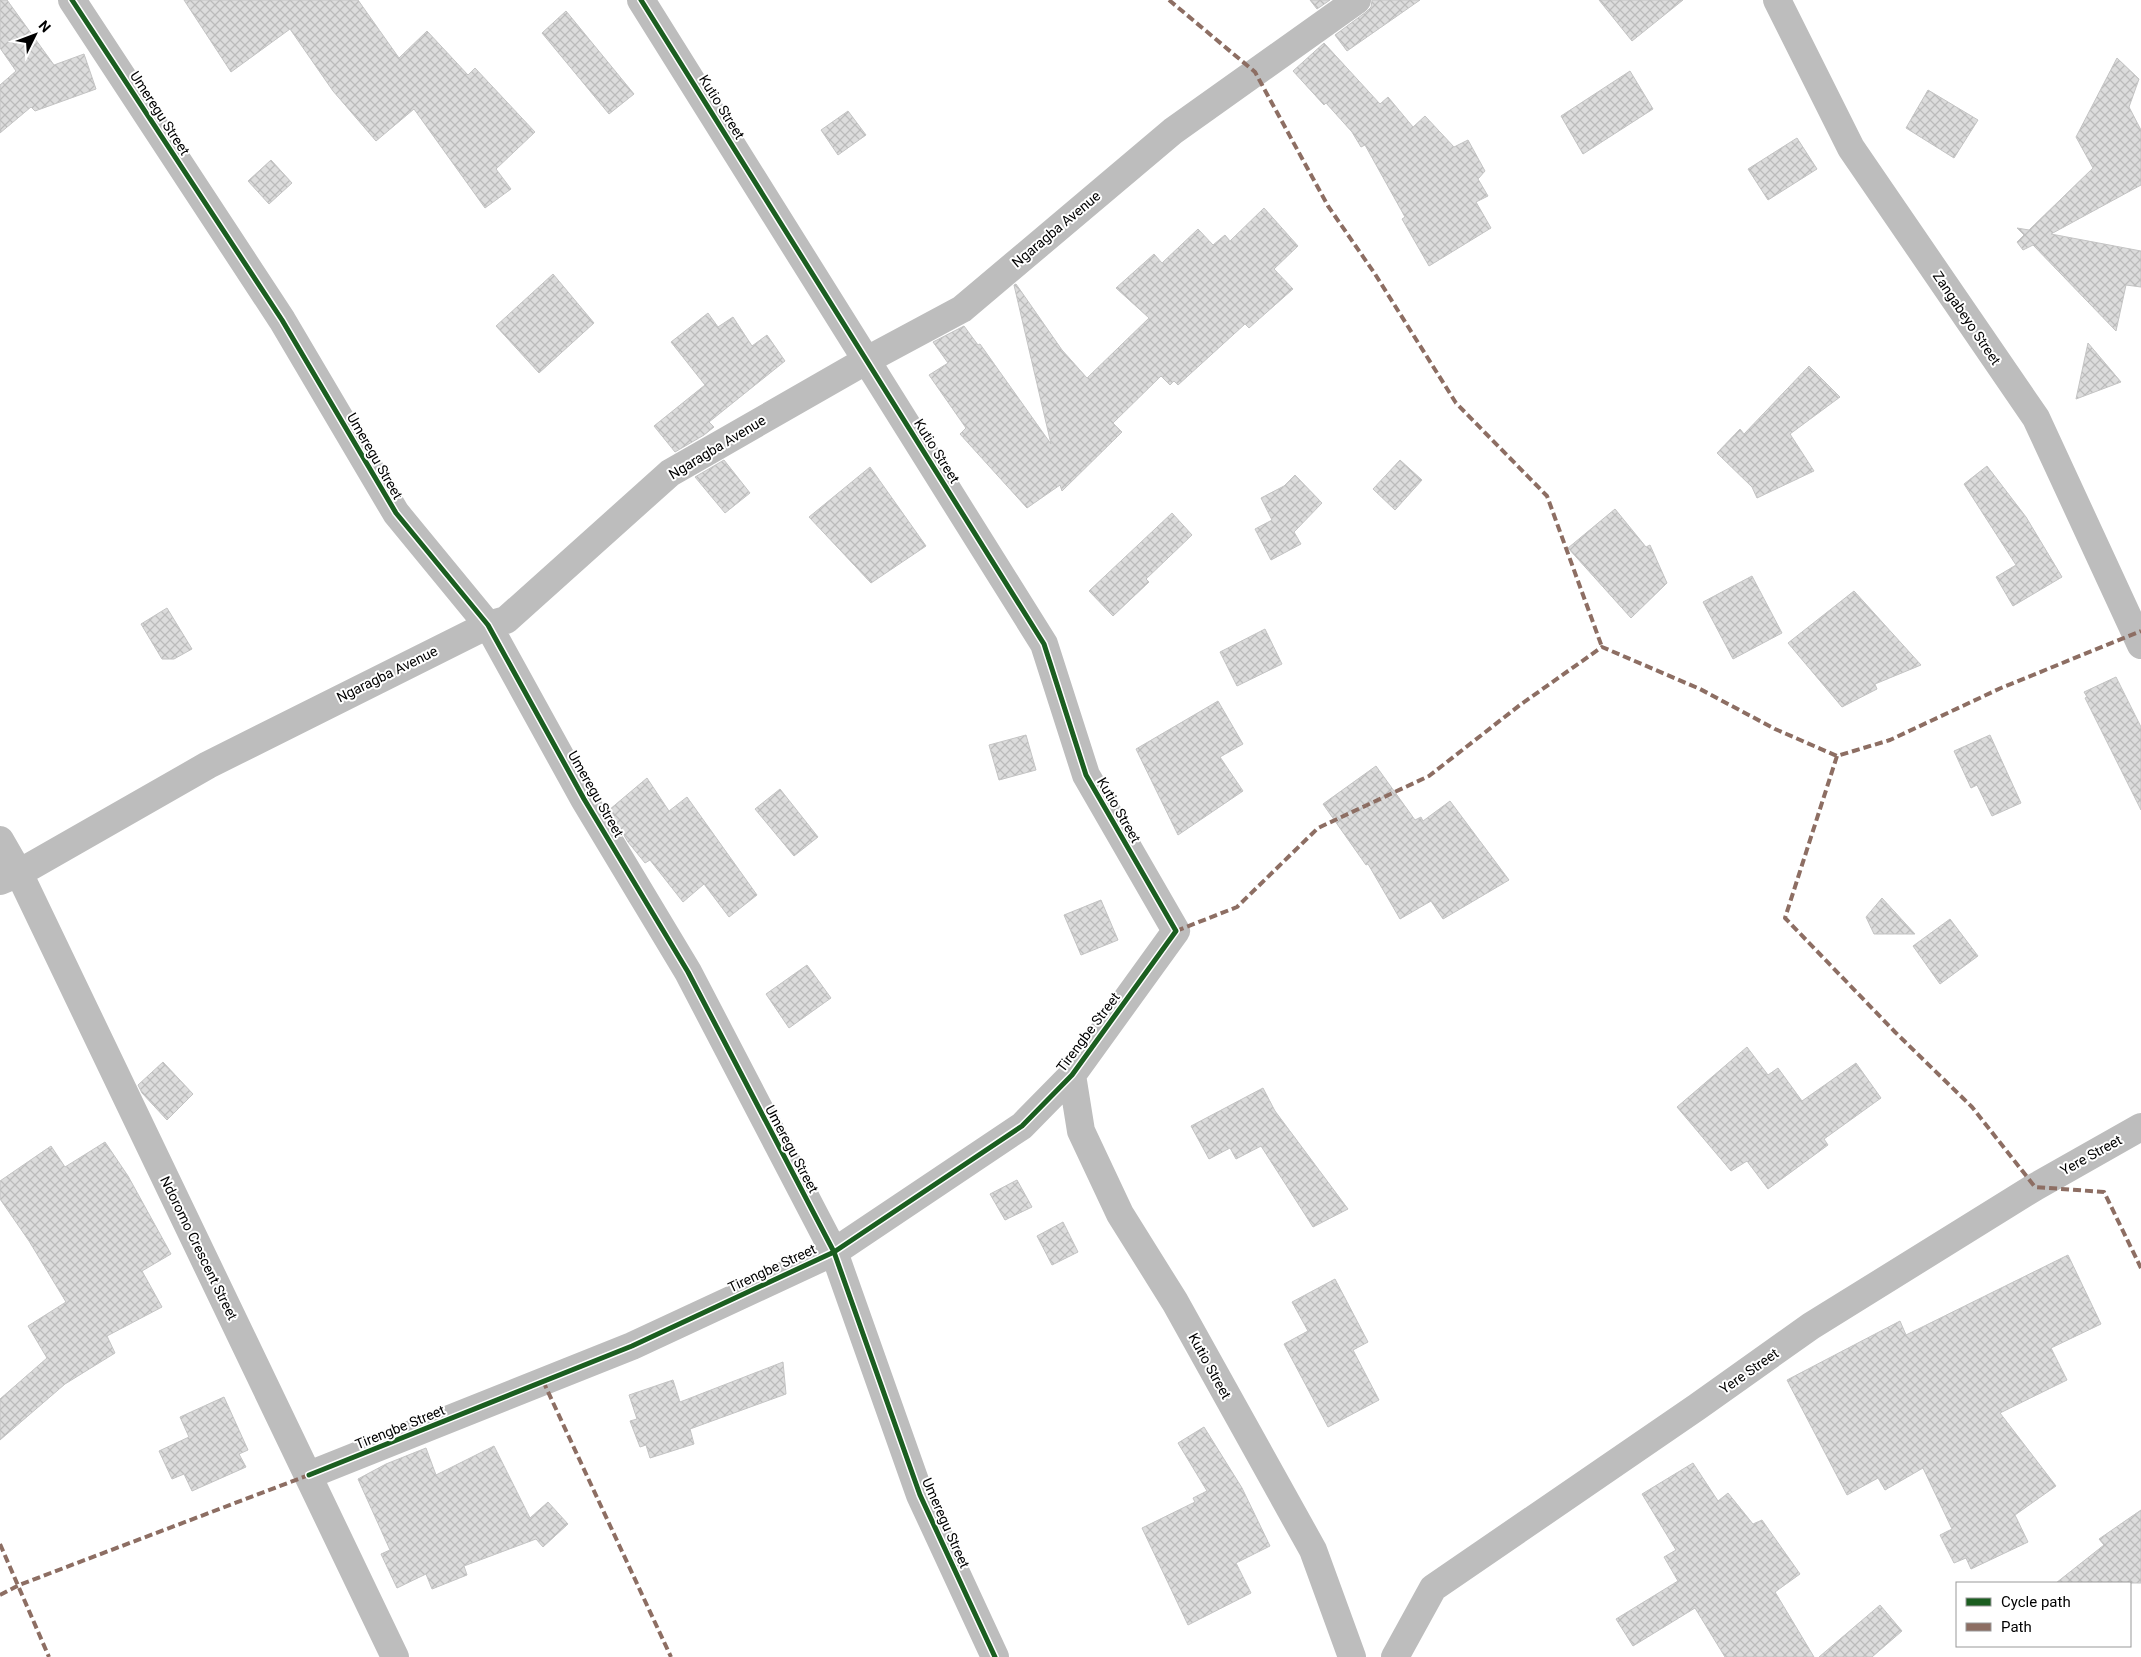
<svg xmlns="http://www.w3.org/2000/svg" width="2141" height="1657" font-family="Roboto,sans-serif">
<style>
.building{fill:url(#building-cross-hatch);stroke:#c4c4c4}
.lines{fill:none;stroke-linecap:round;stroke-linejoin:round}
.minor{stroke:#bdbdbd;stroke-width:28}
.quiet{stroke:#8d6e63;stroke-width:4;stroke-dasharray:8 4;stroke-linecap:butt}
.cycleway-casing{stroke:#fff;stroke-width:8}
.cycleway{stroke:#1b5e20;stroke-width:5}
.labels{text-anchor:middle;stroke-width:4;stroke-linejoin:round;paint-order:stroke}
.street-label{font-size:14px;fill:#000;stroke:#fff}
</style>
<defs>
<pattern id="building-cross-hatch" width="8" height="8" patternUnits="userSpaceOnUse" patternTransform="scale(1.25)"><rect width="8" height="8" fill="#dcdcdc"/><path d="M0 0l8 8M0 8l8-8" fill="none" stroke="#bbb"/></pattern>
</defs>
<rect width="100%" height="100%" fill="#fff"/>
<!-- building -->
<path class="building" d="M0,0h7l47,65 30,-11 12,35 -61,22 -4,-4 -31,26v-48l16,-14 -16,-23z
M184,0h174l41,58 28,-27 41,44 7,-7 60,64 -39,37 15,20 -26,19 -71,-99 -38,32 -43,-50 -43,-62 -59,43z
M1310,0h20l-13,9z
M1372,0h48l-73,51 -12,-16 31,-23 5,-5z
M1599,0h84l-51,41z
M566,11l68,83 -25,20 -67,-81z
M1324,43l56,61 8,-7 25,30 12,-11 29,31 14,-7 17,31 -7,8 10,17 -12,6 15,26 -62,38 -27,-47 3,-2 -40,-72 -4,2 -9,-15 -26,-29 -2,2 -31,-34z
M2117,58l22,21 -10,28 12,23v55l-90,49 90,17v36l-15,-2 -10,46 -83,-86 -10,5 -6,-8 7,-7 -7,-7 12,2 64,-62 -17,-31z
M1630,71l23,38 -70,45 -22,-38z
M1928,90l50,30 -24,38 -48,-30z
M848,111l18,24 -28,20 -17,-25z
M1797,138l20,31 -49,31 -20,-31z
M271,160l21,23 -23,21 -21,-23z
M1264,208l34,38 -24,23 19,20 -44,39 -4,-4 -67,61 -4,-4 -4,4 -9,-9 -48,47 9,9 -60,59 -2,-6 -33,23 -67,-74 6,-6 -37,-53 19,-12 -15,-21 31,-16 14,19 2,-1 71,100 -37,-159 2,-1 46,66 25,28 62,-60 -33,-30 38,-34 8,9 36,-34 15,16 12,-10 5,6z
M553,274l41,49 -55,50 -43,-47z
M708,313l10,14 15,-10 19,29 15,-11 18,26 -76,61 5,5 -10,8 -29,17 -21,-26 51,-41 -34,-43z
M2088,343l33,39 -45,17z
M1809,366l31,31 -50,37 24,37 -57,27 -5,-11 -35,-34 23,-24 4,5z
M724,460l26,33 -25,20 -30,-36z
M1400,460l22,20 -27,30 -22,-21z
M1987,466l39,51 36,60 -49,29 -17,-29 20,-12 -52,-81z
M870,467l56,79 -55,37 -62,-66z
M1295,475l27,28 -28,29 7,12 -30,16 -16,-31 17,-9 -11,-22 23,-12z
M1615,509l31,38 4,-2 17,38 -36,35 -63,-70z
M1172,513l20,22 -46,44 3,3 -36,34 -24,-25z
M1752,576l30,57 -49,26 -30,-57z
M1854,591l67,74 -46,19 2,5 -35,18 -54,-64z
M167,608l25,41 -18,10h-12l-21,-35z
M1265,629l17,35 -45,22 -17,-34z
M2116,677l25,50v83l-56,-112 2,-1 -3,-5z
M1218,701l25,43 -23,13 23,34 -65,44 -42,-86z
M1026,735l10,35 -37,10 -10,-35z
M1990,735l31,68 -29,13 -15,-31 -6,3 -17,-37z
M1376,766l39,54 6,-3 2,4 27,-20 59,79 -66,39 -12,-18 -31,18 -32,-55 -2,1 -43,-61z
M647,778l22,33 18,-14 70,98 -28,22 -25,-33 -21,18 -33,-42 -5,3 -17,-21 -19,-32z
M780,789l38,48 -24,19 -39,-47z
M1882,898l33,36h-41l-8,-17z
M1101,900l17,40 -37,15 -17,-40z
M1950,919l28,37 -38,28 -27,-38z
M807,965l24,33 -42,30 -23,-34z
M1747,1047l21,28 10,-7 24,33 54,-38 25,35 -57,41 4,6 -60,44 -21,-28 -16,10 -54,-64z
M163,1062l30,32 -26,26 -25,-27 -4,-8z
M1263,1088l12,23 73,98 -35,18 -52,-81 -25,13 -6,-11 -21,11 -18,-33z
M105,1142l23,34 43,78 -29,17 20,36 -55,29 8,17 -50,31 -65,56v-41l47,-41 -19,-32 38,-24 -37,-61 -29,-42v-18l51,-35 14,21z
M1017,1180l15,27 -27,13 -15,-26z
M1063,1222l15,30 -26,13 -15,-29z
M2068,1255l33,69 -50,24 16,32 -67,33 56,73 -41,29 13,27 -57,27 -5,-11 -12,5 -14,-28 12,-6 -29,-61 -38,22 -7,-12 -31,17 -60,-115 113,-59 6,14z
M1335,1279l33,63 -15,8 26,50 -51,27 -44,-83 24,-13 -16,-29z
M783,1362l3,32 -96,35 4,15 -44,14 -4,-13 -6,2 -10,-26 7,-2 -8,-24 44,-15 7,22z
M224,1397l24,53 -9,4 7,13 -54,24 -8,-17 -12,5 -13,-28 30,-14 -9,-20z
M1204,1427l38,61 28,58 -34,17 15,30 -63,32 -46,-97 53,-26 -2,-4 14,-7 -29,-48z
M494,1446l36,72 18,-16 20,22 -25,23 -7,-8 -72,27 3,9 -35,14 -6,-15 -29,14 -16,-34 9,-4 -32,-71 28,-15 40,-16 10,27z
M1693,1463l25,38 10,-8 25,31 9,-4 38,54 -25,18 39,65h-89l-30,-49 -62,38 -17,-27 62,-38 -14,-24 12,-7 -34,-56z
M2141,1510v73h-85l48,-38 -5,-6z
M1880,1605l22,26 -30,26h-53z"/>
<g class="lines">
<!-- minor -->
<path class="minor" d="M72,0l210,320 114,193 92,112 96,174 104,173 146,280 86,243 75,162
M1777,0l74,148 185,270 105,227
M0,840l19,33 376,784
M0,881l19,-8 189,-108 280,-140 18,-5 164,-147 197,-113 95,-51 211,-178 184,-131
M1072,1075l9,56 39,83 55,88 138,248 39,107
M309,1475l323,-129 202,-94 188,-126 50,-51 104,-144 -90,-156 -42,-131 -403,-644
M1395,1657l38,-69 264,-181 114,-81 224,-139 106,-60"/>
<!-- quiet -->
<path class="quiet" d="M1169,0l86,72 73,134 47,68 81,129 91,93 55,151
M1837,756l-52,162 110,114 77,75 63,80 69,5 37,76
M1176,931l61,-24 81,-79 111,-52 91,-71 82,-58 98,42 75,40 62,27 53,-16 111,-52 140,-57
M543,1381l128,276
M0,1544l49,113
M0,1595l19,-10 290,-110"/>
<!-- cycleway casing -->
<g class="cycleway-casing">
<path id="cycleway" d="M72,0l210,320 114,193 92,112 96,174 104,173 146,280 86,243 75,162
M309,1475l323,-129 202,-94 188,-126 50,-51 104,-144 -90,-156 -42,-131 -403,-644"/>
</g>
<!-- cycleway -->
<use href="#cycleway" class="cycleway"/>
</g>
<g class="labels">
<!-- street labels -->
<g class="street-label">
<text transform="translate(722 107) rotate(58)" y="5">Kutio Street</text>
<text transform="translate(160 113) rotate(57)" y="5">Umeregu Street</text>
<text transform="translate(1056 229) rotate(-40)" y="5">Ngaragba Avenue</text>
<text transform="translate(1967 318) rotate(56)" y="5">Zangabeyo Street</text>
<text transform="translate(717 447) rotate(-31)" y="5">Ngaragba Avenue</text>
<text transform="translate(937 451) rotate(58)" y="5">Kutio Street</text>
<text transform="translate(375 456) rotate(60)" y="5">Umeregu Street</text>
<text transform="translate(387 674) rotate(-26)" y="5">Ngaragba Avenue</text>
<text transform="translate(596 794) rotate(60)" y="5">Umeregu Street</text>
<text transform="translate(1119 810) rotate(60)" y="5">Kutio Street</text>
<text transform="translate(1088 1032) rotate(-53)" y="5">Tirengbe Street</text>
<text transform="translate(792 1149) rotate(62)" y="5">Umeregu Street</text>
<text transform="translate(2091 1155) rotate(-29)" y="5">Yere Street</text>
<text transform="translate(199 1248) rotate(64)" y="5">Ndoromo Crescent Street</text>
<text transform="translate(772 1268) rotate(-25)" y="5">Tirengbe Street</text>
<text transform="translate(1210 1366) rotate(61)" y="5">Kutio Street</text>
<text transform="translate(1749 1371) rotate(-35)" y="5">Yere Street</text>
<text transform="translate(400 1427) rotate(-22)" y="5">Tirengbe Street</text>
<text transform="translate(946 1523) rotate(66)" y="5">Umeregu Street</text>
</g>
</g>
<!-- legend -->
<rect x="1956" y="1582" width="175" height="65" fill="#ffffff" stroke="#999999"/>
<rect x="1966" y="1598" width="25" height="8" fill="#1b5e20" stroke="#999999"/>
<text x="2001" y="1607" font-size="15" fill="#000000">Cycle path</text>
<rect x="1966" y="1623" width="25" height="8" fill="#8d6e63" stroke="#999999"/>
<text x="2001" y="1632" font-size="15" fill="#000000">Path</text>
<!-- north arrow -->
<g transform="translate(35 35) rotate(48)" stroke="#ffffff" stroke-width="4" paint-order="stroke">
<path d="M0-4L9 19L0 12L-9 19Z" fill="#000000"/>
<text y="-8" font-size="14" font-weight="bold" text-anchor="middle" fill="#000000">N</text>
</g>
</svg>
